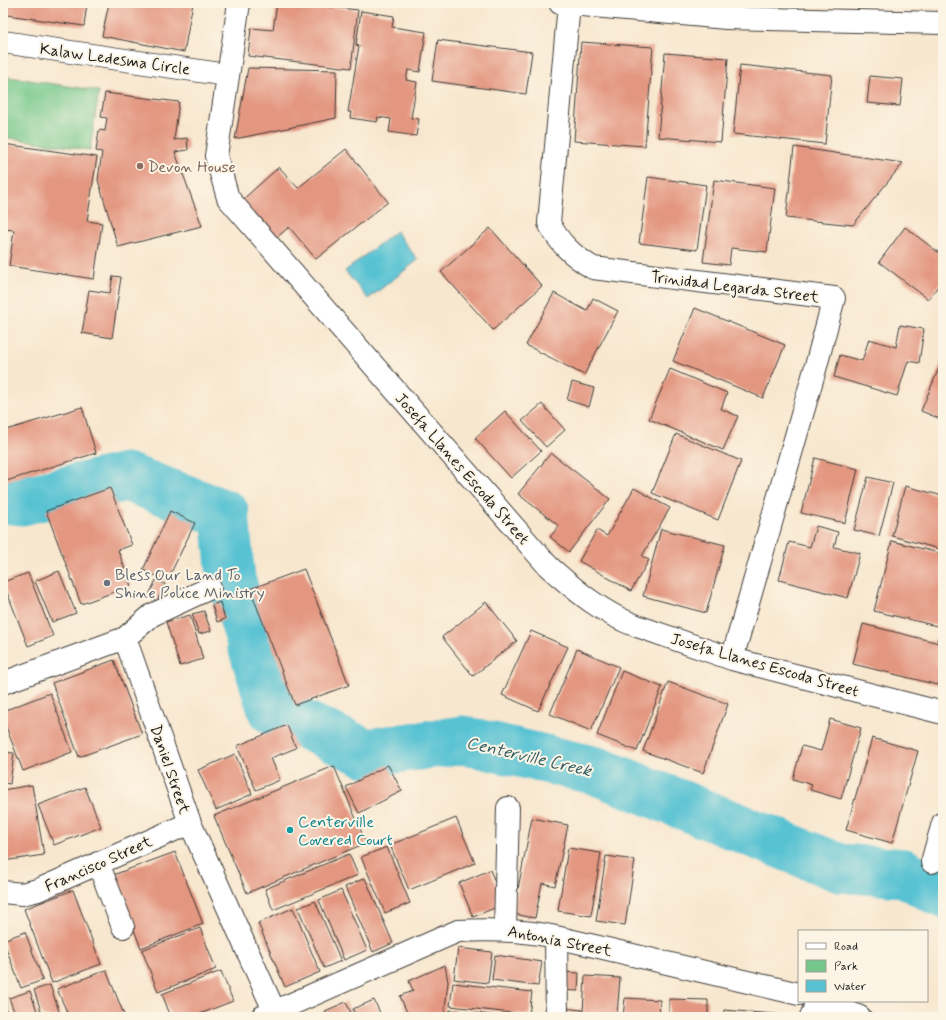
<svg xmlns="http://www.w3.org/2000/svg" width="946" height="1020" font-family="Mynerve,sans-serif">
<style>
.green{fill:#73c78b;stroke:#487254}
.water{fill:#58c2d3;stroke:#3a6f78}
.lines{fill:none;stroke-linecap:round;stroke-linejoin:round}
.river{stroke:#58c2d3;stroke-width:49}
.building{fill:#e39680}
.minor-casing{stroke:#3d3a37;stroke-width:24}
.minor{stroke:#fff;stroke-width:22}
.education-dot{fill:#8d6e63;stroke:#fcf5e5;stroke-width:1.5}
.worship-dot{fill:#6b7280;stroke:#fcf5e5;stroke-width:1.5}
.culture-dot{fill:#0f9aa8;stroke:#fcf5e5;stroke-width:1.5}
.labels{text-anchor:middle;stroke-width:4;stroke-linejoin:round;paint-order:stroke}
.street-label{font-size:16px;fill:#1c1c1c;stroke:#fcf5e5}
.education-label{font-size:16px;fill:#785e54;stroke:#fcf5e5;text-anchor:start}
.worship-label{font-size:16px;fill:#5b616d;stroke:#fcf5e5;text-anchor:start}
.culture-label{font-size:16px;fill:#0d838f;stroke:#fcf5e5;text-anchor:start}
.water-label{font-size:17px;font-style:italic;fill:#345e65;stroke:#fcf5e5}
</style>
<rect width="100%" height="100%" fill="#fcf5e5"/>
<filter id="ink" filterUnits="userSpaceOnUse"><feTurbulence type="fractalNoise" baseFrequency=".025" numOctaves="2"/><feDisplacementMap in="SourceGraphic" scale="8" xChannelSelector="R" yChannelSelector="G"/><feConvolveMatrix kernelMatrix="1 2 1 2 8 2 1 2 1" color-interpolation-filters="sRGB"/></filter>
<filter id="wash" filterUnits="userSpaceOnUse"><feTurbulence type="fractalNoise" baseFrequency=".012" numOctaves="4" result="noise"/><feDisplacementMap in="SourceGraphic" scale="16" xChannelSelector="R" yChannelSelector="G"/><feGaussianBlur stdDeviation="0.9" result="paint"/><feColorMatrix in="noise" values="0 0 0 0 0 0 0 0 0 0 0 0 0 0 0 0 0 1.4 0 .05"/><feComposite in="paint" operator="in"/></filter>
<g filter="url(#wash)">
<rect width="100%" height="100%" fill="#f8e7cf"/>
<!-- green -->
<path class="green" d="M3,76l96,15 -9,59 -87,-13z"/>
<!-- water -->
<path class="water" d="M396,231l22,29 -50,39 -23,-28z"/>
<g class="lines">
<!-- river -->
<path class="river" d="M3,499l18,2 105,-24 99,37 6,65 41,131 94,43 97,-13 134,31 243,97 64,5 39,21"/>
</g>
<g id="blocks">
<!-- building -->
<path class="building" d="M8,3h79l-3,23 -77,-11z
M109,3h84l-9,49 -82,-16z
M277,3h19l62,7 -7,58 -103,-12 3,-28 22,2z
M361,11l33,5 -2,11 34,5 -6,40 -12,-2 -2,10 11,2 -6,36 8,1 -3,17 -27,-4 2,-13 -13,-2 -1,5 -27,-4 1,-6h-3l11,-66 -3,-1z
M438,40l94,12 -6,42 -94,-13z
M581,42l72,5 -8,99 -71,-5z
M665,53l63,5 -7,84 -63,-5z
M740,65l92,10 -7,69 -92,-10z
M248,68l89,2 -1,48 -101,21z
M870,76l33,3 -3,27 -33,-3z
M105,93l74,9 -5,38 13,-2 1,12 -13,2 27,74 -84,21 -20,-67 4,-28 -6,-1 3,-21 6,1 2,-13 -6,-1z
M3,144l94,13 -10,64 15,2 -8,56 -85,-13 5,-36 -11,-1 3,-26h-3z
M794,147l109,16 -50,62 -67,-7z
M346,149l42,53 -72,57 -27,-32 -13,11 -35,-37 38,-34 19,21z
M648,177l58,8 -9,65 -58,-7z
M714,180l61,8 -8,64 -36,-4 -2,17 -26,-3z
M905,227l38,29v24l-15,19 -49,-37z
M490,228l52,58 -49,44 -52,-58z
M113,276l8,1 -9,61 -30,-5 7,-43 21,3z
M554,293l33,18 6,-13 25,13 -34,64 -58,-30z
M695,308l90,37 -22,53 -90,-37z
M900,325l24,4 -5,34 -11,-2 -11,35 -63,-19 6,-22 22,6 7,-22 27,8z
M943,358v62l-22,-9z
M670,369l57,24 -6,16 17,7 -15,34 -74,-31z
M572,382l22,6 -5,19 -22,-7z
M542,404l23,26 -19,17 -24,-26z
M82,407l14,46 -93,29v-51z
M505,411l36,40 -30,27 -36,-40z
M676,434l65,27 -23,59 -66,-27z
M551,453l59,46 -41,53 -19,-15 9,-11 -41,-32z
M815,458l43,11 -13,54 -44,-10z
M868,477l25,6 -14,53 -25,-6z
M905,486l38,10v54l-51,-14z
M110,488l22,57 -14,5 13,36 -50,18 -35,-93z
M634,488l36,20 -28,48 7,4 -18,31 -52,-30 18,-31 10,6z
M170,511l25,12 -28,58 -24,-11z
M816,526l22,6 -4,15 26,6 -12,45 -69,-18 10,-38 21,5z
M661,529l64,16 -19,68 -63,-17z
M892,541l51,13v87l-6,-1 4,-13 -67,-16z
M304,569l45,116 -54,20 -45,-116z
M59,571l17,42 -24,9 -17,-41z
M28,573l25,63 -25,10 -25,-64z
M156,580l9,4 -8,17 -9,-4z
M220,602l5,17 -8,3 -5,-17z
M486,602l31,39 -44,35 -31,-39z
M204,611l7,20 -12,3 -7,-20z
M190,615l13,44 -23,7 -14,-44z
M863,624l80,20v23l-5,18 -85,-21z
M531,631l37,16 -30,64 -36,-16z
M577,649l42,18 -28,64 -41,-17z
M114,660l28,74 -63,23 -27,-74z
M622,671l40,16 -25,64 -40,-16z
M668,682l60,22 -25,69 -60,-22z
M50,693l22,59 -49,19 -20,-52v-8z
M830,719l31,9 -20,71 -31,-9 2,-5 -19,-6 9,-33 19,5z
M287,725l9,23 -25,10 9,22 -24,10 -19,-44z
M872,738l46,13 -26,92 -46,-13z
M3,752l11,1 -4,31 -7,-1z
M235,754l17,40 -36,16 -18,-40z
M388,765l14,26 -43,22 -13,-26z
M334,766l32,77 -119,50 -33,-77z
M32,785l12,70 -41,6v-71z
M85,787l16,40 -47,18 -16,-40z
M456,818l19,45 -66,27 -19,-45z
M532,818l36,7 -13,61 -13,-3 -7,35 -22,-4z
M387,847l23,56 -25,10 -24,-56z
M568,848l33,5 -10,63 -33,-5z
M175,852l28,72 -62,24 -28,-73z
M349,854l9,21 -85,35 -8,-21z
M606,856l29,4 -10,65 -29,-4z
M490,870l14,34 -31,13 -14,-34z
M365,878l28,65 -20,9 -28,-65z
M73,890l28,74 -49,19 -28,-74z
M341,890l26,60 -23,10 -25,-60z
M315,901l26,60 -17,7 -26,-60z
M293,908l27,64 -35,15 -27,-64z
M200,928l16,41 -58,23 -16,-42z
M25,932l18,48 -22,8 -18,-48z
M458,948l34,4 -4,31 -34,-4z
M495,955l47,7 -4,24 -46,-6z
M445,965l3,17 -4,35h-35l-9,-21 13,-5 -4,-10z
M106,970l19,47h-56l-12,-28z
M221,971l12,30 -41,16h-21l-9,-23z
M561,972l18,1 -1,18 -18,-1z
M585,976l35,2 -3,37 -34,-2z
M453,983l79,9 -3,23 -79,-9z
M50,985l11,32h-18l-9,-27z
M30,991l9,26h-23l-7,-19z
M3,995h3v22h-3z
M625,998l35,2 -1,17h-36z
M669,999l39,1v17h-39z
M374,1000l8,17h-26l-3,-8z
M346,1002l7,15h-25l-3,-6z
M564,1008l18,2v7h-19z
M450,1010l42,5v2h-43z
M724,1010l63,5v2h-64z
M322,1013l1,4h-12z"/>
</g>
</g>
<g filter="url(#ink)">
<use href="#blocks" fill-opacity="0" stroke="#3d3a37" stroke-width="1"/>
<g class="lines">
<!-- minor casing -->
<g class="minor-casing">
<path id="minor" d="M239,3l-23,153 12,42 320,368c27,24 55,48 89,60l95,33 211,54
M560,3l166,15 217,5
M569,4l-20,219c10,20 24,33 44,45l241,30 -18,68 -84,293
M3,42l224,33
M125,638l65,185 87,194
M3,683l122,-45 27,-23 58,-27
M932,862l11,-39
M98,863l25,64
M3,892l19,2 16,-4 152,-67
M505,929l3,-121
M556,937l1,80
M823,1001l37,16
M262,1017l196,-86c34,-2 65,-1 98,6l243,57
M811,1017l6,-16"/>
</g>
<!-- minor -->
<use href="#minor" class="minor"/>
</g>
</g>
<!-- markers -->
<circle class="education-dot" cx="140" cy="166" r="4"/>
<circle class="worship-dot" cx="107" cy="583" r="4"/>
<circle class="culture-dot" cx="290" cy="830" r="4"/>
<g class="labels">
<!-- street labels -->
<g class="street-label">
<text transform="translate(115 58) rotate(8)" y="6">Kalaw Ledesma Circle</text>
<text transform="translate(735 286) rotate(7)" y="6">Trinidad Legarda Street</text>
<text transform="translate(463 468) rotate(49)" y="6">Josefa Llanes Escoda Street</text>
<text transform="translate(765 664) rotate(16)" y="6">Josefa Llanes Escoda Street</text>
<text transform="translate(171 769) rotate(71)" y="6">Daniel Street</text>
<text transform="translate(98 863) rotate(-24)" y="6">Francisco Street</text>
<text transform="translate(560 940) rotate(11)" y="6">Antonia Street</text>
</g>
<!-- education labels -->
<g class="education-label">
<text x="148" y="172">Devon House</text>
</g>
<!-- worship labels -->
<g class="worship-label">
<text x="115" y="580">Bless Our Land To<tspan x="115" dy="18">Shine Police Ministry</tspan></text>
</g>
<!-- culture labels -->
<g class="culture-label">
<text x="298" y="827">Centerville<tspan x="298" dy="18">Covered Court</tspan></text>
</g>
<!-- water labels -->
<g class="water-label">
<text transform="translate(529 756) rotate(13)" y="6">Centerville Creek</text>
</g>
</g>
<!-- margin -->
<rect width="946" height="1020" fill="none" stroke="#fcf5e5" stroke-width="16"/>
<!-- legend -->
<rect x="798" y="930" width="130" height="72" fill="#fcf5e5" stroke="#a29e95"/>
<rect x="806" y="943" width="20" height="6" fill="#ffffff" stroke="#a29e95"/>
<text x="834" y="950" font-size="12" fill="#1c1c1c">Road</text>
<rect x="806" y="960" width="20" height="12" fill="#73c78b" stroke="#a29e95"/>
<text x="834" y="970" font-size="12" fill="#1c1c1c">Park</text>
<rect x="806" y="980" width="20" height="12" fill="#58c2d3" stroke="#a29e95"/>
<text x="834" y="990" font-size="12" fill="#1c1c1c">Water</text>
</svg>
